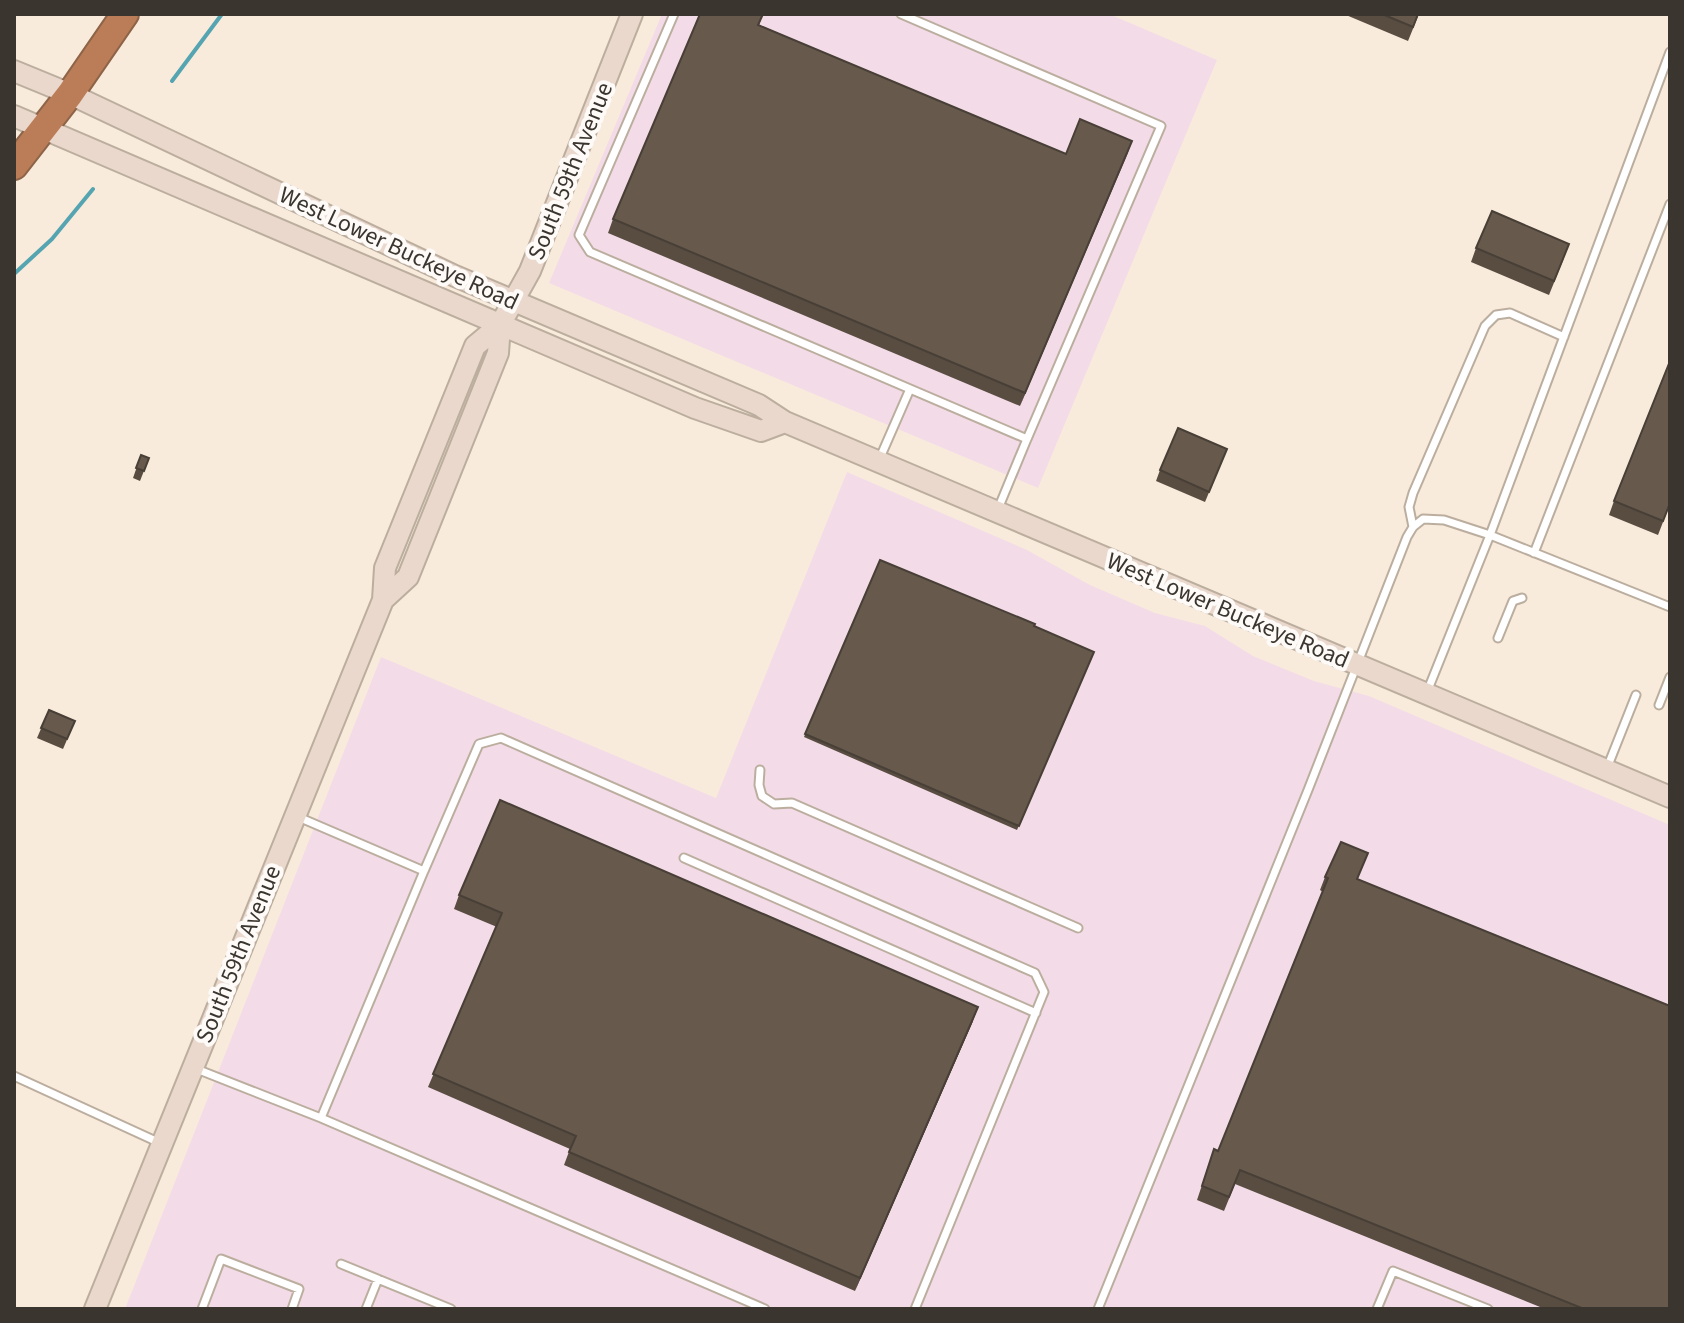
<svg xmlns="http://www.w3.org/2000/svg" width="1684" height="1323" font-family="'Source Sans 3',sans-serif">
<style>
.industrial{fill:#f3dce8}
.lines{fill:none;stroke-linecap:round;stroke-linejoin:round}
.stream{stroke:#55a4b1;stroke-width:4}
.lane-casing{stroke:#bcae9f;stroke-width:11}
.secondary-casing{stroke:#bcae9f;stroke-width:24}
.highway-casing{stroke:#8e6449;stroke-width:30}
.lane{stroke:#fff;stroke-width:7}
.secondary{stroke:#ead8cd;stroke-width:20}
.highway{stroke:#ba7d57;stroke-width:26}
.wall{fill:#594d42}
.shaded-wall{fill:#483f36}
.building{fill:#675a4d;stroke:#483f36;stroke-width:2}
.labels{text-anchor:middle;stroke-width:8;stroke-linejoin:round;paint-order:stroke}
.street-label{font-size:24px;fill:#3b352f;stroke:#fdfaf7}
</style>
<rect width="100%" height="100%" fill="#f9ebdb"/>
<!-- industrial -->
<path class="industrial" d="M662,14h447l108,46 -179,428 -489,-205z
M847,472l180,78 63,35 65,28 50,13 48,30 61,25 55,15 301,129v484h-1545l256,-652 335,141z"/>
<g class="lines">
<!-- stream -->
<path class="stream" d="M172,81l50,-67
M14,274l38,-35 41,-50"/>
<!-- lane casing -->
<g class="lane-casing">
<path id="lane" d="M674,14l-95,221 11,17 437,187 -29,70
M901,14l260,112 -134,313
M879,460l31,-71
M1413,527l-4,-20 4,-14 72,-167 11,-11 14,-2 54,24
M1534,553l136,-349
M1498,638l15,-37 9,-3
M1427,692l63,-157 180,-483
M1659,705l11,-28
M1607,768l29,-73
M760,770l-1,15 3,11 12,8 18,-1 286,125
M684,858l352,155
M424,871l55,-127 22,-6 534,235 9,19 -129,317
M194,1068l127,50 103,-247 -128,-55
M14,1076l146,67
M321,1118l444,191
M341,1264l110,45
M202,1309l19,-50 78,30 -7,20
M366,1309l12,-30
M1098,1309l210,-519 99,-253 6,-10 10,-8 21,1 46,15 180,72
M1377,1309l16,-38 95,38"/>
</g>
<!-- secondary casing -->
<g class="secondary-casing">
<path id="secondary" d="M14,71l56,23 385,182 304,129 26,17 885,375
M14,116l681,292 66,23 24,-9
M383,600l25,-23 90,-224 2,-28 30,-54 102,-257
M95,1309l288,-709 2,-32 90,-222 25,-21"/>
</g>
<!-- highway casing -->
<g class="highway-casing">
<path id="highway" d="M14,166l56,-72 55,-80"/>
</g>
<!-- lane -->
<use href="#lane" class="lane"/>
<!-- secondary -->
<use href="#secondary" class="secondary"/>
<!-- highway -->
<use href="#highway" class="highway"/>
</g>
<!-- wall -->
<path class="wall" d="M763,14l-4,11 307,129 66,-13 -112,265 -412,-173 5,-14z
M1347,14h72l-11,27 -62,-26z
M1476,248l88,10 -15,37 -78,-33z
M1227,449l-22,53 -49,-21 4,-11z
M141,455l8,3 -9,23 -7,-3z
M1614,501l56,3 -12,31 -49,-20z
M880,560l214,92 -77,178 -213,-93z
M49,710l26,11 -12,28 -26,-11z
M1325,877l32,3 313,429h-125l-310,-125 -11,27 -27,-11 17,-51 4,2 105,-259 -3,-2z
M459,895l514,126 -118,270 -291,-126 6,-16 -142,-62 69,-160 -43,-18z"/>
<!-- shaded-wall -->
<path class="shaded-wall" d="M1132,141l-5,14 -107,251 5,-13z
M978,1007l-5,14 -118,270 5,-13z"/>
<!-- building -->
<path class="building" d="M700,14h63l-5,11 308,129 14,-35 52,22 -107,252 -412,-174z
M1382,14h36l-5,13z
M1492,211l77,33 -15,37 -78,-33z
M1670,361v142l-7,18 -49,-20z
M1178,428l49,21 -18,43 -49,-22z
M141,455l8,3 -5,13 -8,-3z
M880,560l155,64 -1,2 60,26 -75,174 -214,-92z
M49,710l26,11 -8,18 -26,-11z
M500,800l478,207 -118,271 -291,-126 7,-16 -143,-62 69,-161 -43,-18z
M1341,842l27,11 -11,26 313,127v303h-86l-344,-139 -11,27 -27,-11 12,-37 4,2 110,-273 -3,-1z"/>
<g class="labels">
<!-- street labels -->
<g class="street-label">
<text transform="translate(570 171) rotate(-68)" y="8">South 59th Avenue</text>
<text transform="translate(399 248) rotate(25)" y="8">West Lower Buckeye Road</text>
<text transform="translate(1228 610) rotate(23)" y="8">West Lower Buckeye Road</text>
<text transform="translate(238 954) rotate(-68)" y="8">South 59th Avenue</text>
</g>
</g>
<!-- border -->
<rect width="1684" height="1323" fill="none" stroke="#3b352f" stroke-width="32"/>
</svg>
